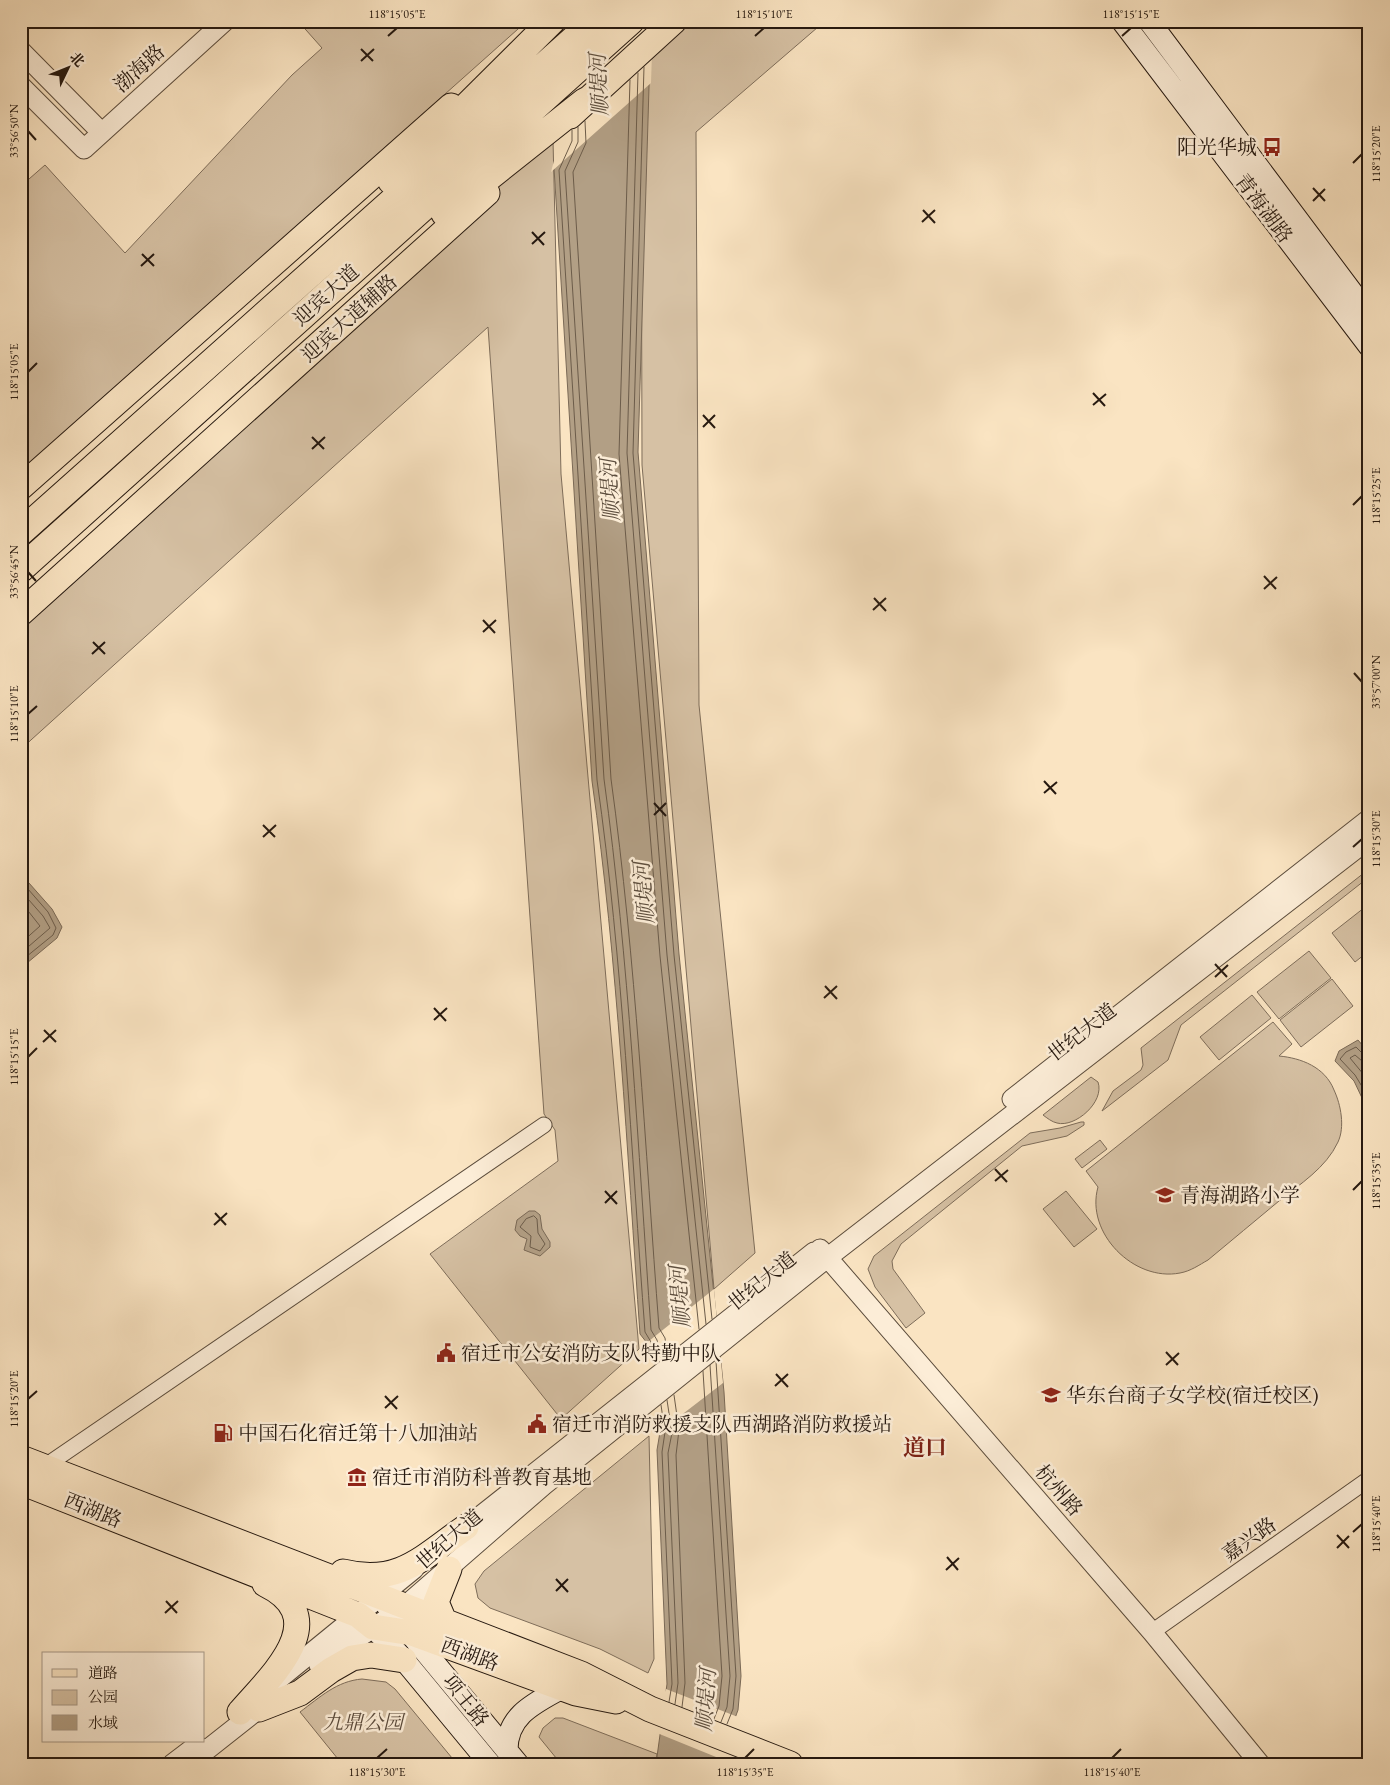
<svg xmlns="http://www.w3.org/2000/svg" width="1390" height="1785" font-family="'EB Garamond','Noto Serif SC',serif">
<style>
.green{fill:#d6c1a4;stroke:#7e6d5a}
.water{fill:#b29f85;stroke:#7a6956}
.pier{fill:#fae4c2}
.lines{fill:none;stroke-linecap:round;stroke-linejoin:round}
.shore{stroke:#6c5c4a;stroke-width:1}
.minor-casing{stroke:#5b4c3c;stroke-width:17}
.tertiary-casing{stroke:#5b4c3c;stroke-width:21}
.secondary-casing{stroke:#261910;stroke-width:23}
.primary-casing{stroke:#261910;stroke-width:27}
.trunk-casing{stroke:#261910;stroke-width:28}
.minor{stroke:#fcedd7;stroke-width:15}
.tertiary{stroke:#fcedd7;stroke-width:19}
.secondary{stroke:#fcedd7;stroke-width:21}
.primary{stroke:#fae4c2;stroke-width:25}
.trunk{stroke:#fae4c2;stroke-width:26}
.ticks{fill:none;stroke:#261910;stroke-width:2}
.labels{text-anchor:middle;stroke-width:5;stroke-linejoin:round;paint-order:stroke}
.street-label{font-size:20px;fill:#261910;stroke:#fcedd7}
.poi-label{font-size:20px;fill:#261910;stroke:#fcedd7;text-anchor:start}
.park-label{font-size:20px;font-style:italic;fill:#5b4b3c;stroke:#fcedd7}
.water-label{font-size:21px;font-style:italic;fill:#5e4f3f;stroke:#fcedd7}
.quarter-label{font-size:22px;font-weight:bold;fill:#7a1f14;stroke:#fcedd7}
.neatline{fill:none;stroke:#261910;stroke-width:2}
.ticks-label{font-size:12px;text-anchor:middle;fill:#261910}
</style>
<rect width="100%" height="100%" fill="#fae4c2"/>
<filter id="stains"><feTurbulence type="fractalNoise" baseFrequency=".004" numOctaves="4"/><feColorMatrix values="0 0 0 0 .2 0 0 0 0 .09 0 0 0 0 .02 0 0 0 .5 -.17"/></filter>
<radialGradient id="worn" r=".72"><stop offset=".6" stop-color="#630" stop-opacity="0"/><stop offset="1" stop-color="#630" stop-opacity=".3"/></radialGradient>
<!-- green -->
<path class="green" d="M298,21h229l-506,451v-286l24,-21 80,88 167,-178 30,-27z
M673,21h152l-129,111 3,573 56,548 -41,36 -72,-824 -1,-415z
M553,140l8,334 78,875 -78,70 -131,-165 128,-93 -3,-31 -11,-16 -56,-787 -467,422v-129l248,-240z
M1369,869v8l-188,148 -13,35 -66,51 11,-20 28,-21 2,-5 -2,-17z
M1369,904v47l-14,11 -23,-29z
M1309,951l22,27 -52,41 -22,-27z
M1332,979l21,27 -52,41 -21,-27z
M1252,995l19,23 -52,42 -19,-23z
M1273,1022l19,22 -13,12c22,2 46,11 55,34 7,15 11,37 4,52 -12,26 -38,42 -59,59 -24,20 -47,39 -71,59 -9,5 -17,11 -28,13 -46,9 -95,-40 -82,-86l-12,-16z
M1091,1077l7,5c7,20 -23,46 -41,41 -5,-1 -10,-5 -14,-8z
M1081,1122h3v3l-17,11 -45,10 -121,98 -9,17 1,8 32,44 -19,15 -31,-41 -7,-18 6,-13 156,-123 30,-5z
M1100,1140l7,9 -25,19 -7,-9z
M1066,1191l31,38 -23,18 -31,-38z
M649,1436l5,223 -6,14 -48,-24 -110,-41 -12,-10 -3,-14 9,-13z
M362,1679l24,3 9,7 62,75h-115l-42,-52c20,-15 37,-31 62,-33z
M555,1718h8l94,36 -1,10h-95l-22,-27 4,-9z"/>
<!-- water -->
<path class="water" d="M651,21l-13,431 41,502 45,438 17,284 -3,34 -20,54h-62l11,-80 -10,-234 3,-18 -13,-89 -7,-9c-13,-184 -22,-370 -48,-553l-38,-613z
M21,874l31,35 10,18 -5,11 -36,30z
M1358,1040l11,13v50l-6,-3 -9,-19 -19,-20 4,-10z
M529,1211h6l5,4 2,14 8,13v5l-10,9 -16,-6 3,-11 -7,-3 -5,-6 2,-10z"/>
<!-- pier -->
<path class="pier" d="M570,21h83l-2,62 -100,89 4,-15 10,-19 -1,-16z
M714,1289l9,94 -65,50 -14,-88z
M666,1689l72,28 -17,42 -64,-26 5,-33z"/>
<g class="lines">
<!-- shore -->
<path class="shore" d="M644,67l-11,386 41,502 38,364
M638,73l-11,380 40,502 39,369
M630,80l-11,374 41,502 39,373
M585,121l1,22 -13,29 38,607c25,182 34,366 48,549l6,10 2,16
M578,127v15l-13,29 39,608c25,183 34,367 47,551l6,10 4,20
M572,130v11l-13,29 38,610c26,183 34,368 48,552l6,10 4,22
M21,881l27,31 8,16 -3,7 -32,26
M21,891l22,25 7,12 -29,25
M21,902l19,24 -19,17
M1369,1056l-5,-1 -8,-8 -10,5 -6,7 15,16 14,23
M1369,1062l-7,-1 -7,-6 -5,3 14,17 5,12
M534,1216l3,3 1,14 7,11 -5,7 -10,-4 1,-11 -11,-9 6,-8z
M716,1361l20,315 -3,33 -6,15
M710,1365l20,311 -3,31 -6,15
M703,1371l19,305 -3,30 -5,13
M674,1395l5,35 -3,25 9,228 -3,24
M667,1400l5,33 -4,20 10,230 -3,21
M661,1405l4,27 -3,20 10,232 -3,18"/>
<!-- minor casing -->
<g class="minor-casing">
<path id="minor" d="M44,1467l500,-342
M1152,1632l217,-153"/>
</g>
<!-- tertiary casing -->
<g class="tertiary-casing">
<path id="tertiary" d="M21,51l80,81
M21,86l63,63 141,-128
M1012,1099l357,-280
M820,1249l332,383 108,132
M455,1536l359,-284
M319,1665l86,-59 139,-121 283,-227 542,-419
M273,1684l141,-115
M172,1764l25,-19
M189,1764l71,-56"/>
</g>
<!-- secondary casing -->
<g class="secondary-casing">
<path id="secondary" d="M1122,21l247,325
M1149,21l220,294
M379,1596l139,168
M373,1627l31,33 86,104
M507,1750c0,-35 28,-47 55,-62"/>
</g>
<!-- primary casing -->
<g class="primary-casing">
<path id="primary" d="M570,116l104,-95
M21,487l430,-381
M21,613l466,-420
M21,1458l560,216 69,35 140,55
M21,1482l312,123 25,10 15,12 39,6 164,60 40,8
M343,1572c56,14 80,-15 123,-45
M444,1621l-8,-19 13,-33
M259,1709l41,-16 31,-23 21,-12 19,-3 33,5
M240,1712c30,-35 96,-93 25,-128"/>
</g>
<!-- trunk casing -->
<g class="trunk-casing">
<path id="trunk" d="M391,181l161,-160
M444,213l141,-112
M21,532l573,-511
M21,569l610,-548"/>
</g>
<!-- minor -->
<use href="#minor" class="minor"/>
<!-- tertiary -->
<use href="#tertiary" class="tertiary"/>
<!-- secondary -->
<use href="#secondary" class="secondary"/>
<!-- primary -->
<use href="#primary" class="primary"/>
<!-- trunk -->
<use href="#trunk" class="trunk"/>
</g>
<!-- ticks -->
<path class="ticks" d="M388,36l9,-8M755,36l9,-8M1122,36l9,-8M361,49l12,12M361,61l13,-12M28,131l8,9M1353,163l9,-9M1313,188l12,13M1313,201l12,-12M923,210l12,13M922,222l13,-12M532,232l12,13M532,244l13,-12M142,254l12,12M141,266l13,-12M28,372l9,-9M1093,393l12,13M1093,405l13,-11M703,415l12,13M703,427l12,-12M312,437l12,12M312,449l13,-12M1353,505l9,-9M28,572l8,9M1264,576l12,13M1264,589l13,-12M874,598l12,13M873,610l13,-12M483,620l12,13M483,632l13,-12M93,642l12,12M92,654l13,-12M1354,673l8,9M28,714l9,-8M1044,781l12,13M1044,793l13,-11M654,803l12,13M654,815l12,-12M263,825l12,12M263,837l13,-12M1353,847l9,-8M1215,964l12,13M1215,977l13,-12M825,986l12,13M824,998l13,-12M434,1008l12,13M434,1020l13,-12M44,1030l12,12M43,1042l13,-12M28,1057l9,-9M995,1169l12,13M995,1181l13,-11M1353,1190l9,-9M605,1191l12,13M605,1203l12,-12M215,1213l11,12M214,1225l13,-12M1166,1352l12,13M1166,1365l13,-12M776,1374l12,13M775,1386l13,-12M385,1396l12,13M28,1399l9,-8M385,1408l13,-12M1353,1532l9,-8M1337,1535l12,13M1337,1548l12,-12M947,1557l11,13M946,1570l13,-12M556,1579l12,13M556,1591l12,-12M166,1601l11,12M165,1613l13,-12M377,1758l10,-9M745,1758l9,-9M1112,1758l9,-9"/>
<!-- icons -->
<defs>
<g id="bus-bare" transform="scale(1.5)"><path d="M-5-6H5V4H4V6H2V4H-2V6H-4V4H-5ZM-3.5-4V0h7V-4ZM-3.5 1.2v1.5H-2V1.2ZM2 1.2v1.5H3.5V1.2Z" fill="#8f2418" stroke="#fcedd7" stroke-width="2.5" paint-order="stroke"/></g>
<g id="school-bare" transform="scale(1.5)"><path d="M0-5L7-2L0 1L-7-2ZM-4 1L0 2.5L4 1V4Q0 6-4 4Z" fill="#8f2418" stroke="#fcedd7" stroke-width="2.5" paint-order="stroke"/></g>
<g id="civic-bare" transform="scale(1.5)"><path d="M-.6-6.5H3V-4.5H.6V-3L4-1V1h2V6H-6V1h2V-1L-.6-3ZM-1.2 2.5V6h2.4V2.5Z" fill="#8f2418" stroke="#fcedd7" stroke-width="2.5" paint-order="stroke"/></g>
<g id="fuel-bare" transform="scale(1.5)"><path d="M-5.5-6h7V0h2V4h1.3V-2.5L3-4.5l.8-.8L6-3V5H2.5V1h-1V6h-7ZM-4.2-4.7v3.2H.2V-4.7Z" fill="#8f2418" stroke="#fcedd7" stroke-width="2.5" paint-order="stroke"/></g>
<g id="museum-bare" transform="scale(1.5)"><path d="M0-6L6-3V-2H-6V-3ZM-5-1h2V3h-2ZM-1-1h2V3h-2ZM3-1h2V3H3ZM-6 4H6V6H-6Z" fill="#8f2418" stroke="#fcedd7" stroke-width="2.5" paint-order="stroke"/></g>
</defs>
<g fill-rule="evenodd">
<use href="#bus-bare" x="1272" y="147"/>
<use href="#school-bare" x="1165" y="1195"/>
<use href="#civic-bare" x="446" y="1353"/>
<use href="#school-bare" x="1051" y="1395"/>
<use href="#civic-bare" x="537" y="1424"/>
<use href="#fuel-bare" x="223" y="1433"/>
<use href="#museum-bare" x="357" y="1477"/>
</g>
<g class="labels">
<!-- street labels -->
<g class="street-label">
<text transform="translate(139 68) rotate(-42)" y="7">渤海路</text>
<text transform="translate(1264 208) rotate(53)" y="7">青海湖路</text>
<text transform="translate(326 295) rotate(-42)" y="7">迎宾大道</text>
<text transform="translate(349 318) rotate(-42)" y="7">迎宾大道辅路</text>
<text transform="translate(1082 1032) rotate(-38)" y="7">世纪大道</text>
<text transform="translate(762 1281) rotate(-39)" y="7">世纪大道</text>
<text transform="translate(1059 1490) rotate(49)" y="7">杭州路</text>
<text transform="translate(93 1510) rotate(22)" y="7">西湖路</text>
<text transform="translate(449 1539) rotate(-41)" y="7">世纪大道</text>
<text transform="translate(1249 1539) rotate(-35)" y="7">嘉兴路</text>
<text transform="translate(470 1654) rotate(20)" y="7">西湖路</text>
<text transform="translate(466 1700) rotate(51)" y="7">项王路</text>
</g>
<!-- poi labels -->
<g class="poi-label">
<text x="1257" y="154" text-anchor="end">阳光华城</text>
<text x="1180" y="1202">青海湖路小学</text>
<text x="461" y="1360">宿迁市公安消防支队特勤中队</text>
<text x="1066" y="1402">华东台商子女学校(宿迁校区)</text>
<text x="552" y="1431">宿迁市消防救援支队西湖路消防救援站</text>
<text x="238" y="1440">中国石化宿迁第十八加油站</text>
<text x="372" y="1484">宿迁市消防科普教育基地</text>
</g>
<!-- park labels -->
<g class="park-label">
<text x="363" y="1729">九鼎公园</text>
</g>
<!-- water labels -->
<g class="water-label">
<text transform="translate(599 85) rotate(-93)" y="7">顺堤河</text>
<text transform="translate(610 490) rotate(-94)" y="7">顺堤河</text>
<text transform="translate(644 893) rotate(-95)" y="7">顺堤河</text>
<text transform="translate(680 1297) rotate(-95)" y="7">顺堤河</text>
<text transform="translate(706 1700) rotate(-86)" y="7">顺堤河</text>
</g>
<!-- quarter labels -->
<g class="quarter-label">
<text x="925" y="1455">道口</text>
</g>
</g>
<!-- margin -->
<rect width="1390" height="1785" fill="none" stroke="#fae4c2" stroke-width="55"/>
<!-- legend -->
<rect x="42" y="1652" width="162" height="90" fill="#fcedd7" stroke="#a69887"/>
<rect x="52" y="1669" width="25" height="8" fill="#fae4c2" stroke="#a69887"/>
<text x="88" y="1678" font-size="15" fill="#261910">道路</text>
<rect x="52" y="1690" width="25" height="15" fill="#d6c1a4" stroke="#a69887"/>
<text x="88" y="1702" font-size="15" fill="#261910">公园</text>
<rect x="52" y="1715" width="25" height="15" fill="#b29f85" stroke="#a69887"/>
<text x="88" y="1728" font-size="15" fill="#261910">水域</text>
<!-- north arrow -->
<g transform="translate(68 68) rotate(47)" stroke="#fcedd7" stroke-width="4" paint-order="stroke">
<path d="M0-4L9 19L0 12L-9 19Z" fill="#261910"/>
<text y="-8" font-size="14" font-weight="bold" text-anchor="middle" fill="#261910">北</text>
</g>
<rect x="28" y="28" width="1334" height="1730" class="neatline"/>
<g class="ticks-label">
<text x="397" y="18">118°15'05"E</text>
<text x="764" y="18">118°15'10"E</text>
<text x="1131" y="18">118°15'15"E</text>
<text transform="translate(14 131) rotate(-90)" y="4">33°56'50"N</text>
<text transform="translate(1376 154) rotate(-90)" y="4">118°15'20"E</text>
<text transform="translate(14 372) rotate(-90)" y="4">118°15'05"E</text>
<text transform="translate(1376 496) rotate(-90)" y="4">118°15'25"E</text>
<text transform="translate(14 572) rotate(-90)" y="4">33°56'45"N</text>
<text transform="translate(1376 682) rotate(-90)" y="4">33°57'00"N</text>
<text transform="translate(14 714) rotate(-90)" y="4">118°15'10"E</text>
<text transform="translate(1376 839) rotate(-90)" y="4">118°15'30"E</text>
<text transform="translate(14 1057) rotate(-90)" y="4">118°15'15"E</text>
<text transform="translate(1376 1181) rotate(-90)" y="4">118°15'35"E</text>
<text transform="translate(14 1399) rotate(-90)" y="4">118°15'20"E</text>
<text transform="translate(1376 1524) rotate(-90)" y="4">118°15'40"E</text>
<text x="377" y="1776">118°15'30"E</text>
<text x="745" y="1776">118°15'35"E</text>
<text x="1112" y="1776">118°15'40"E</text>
</g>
<rect width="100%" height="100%" filter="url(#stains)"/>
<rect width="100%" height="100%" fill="url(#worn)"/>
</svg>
